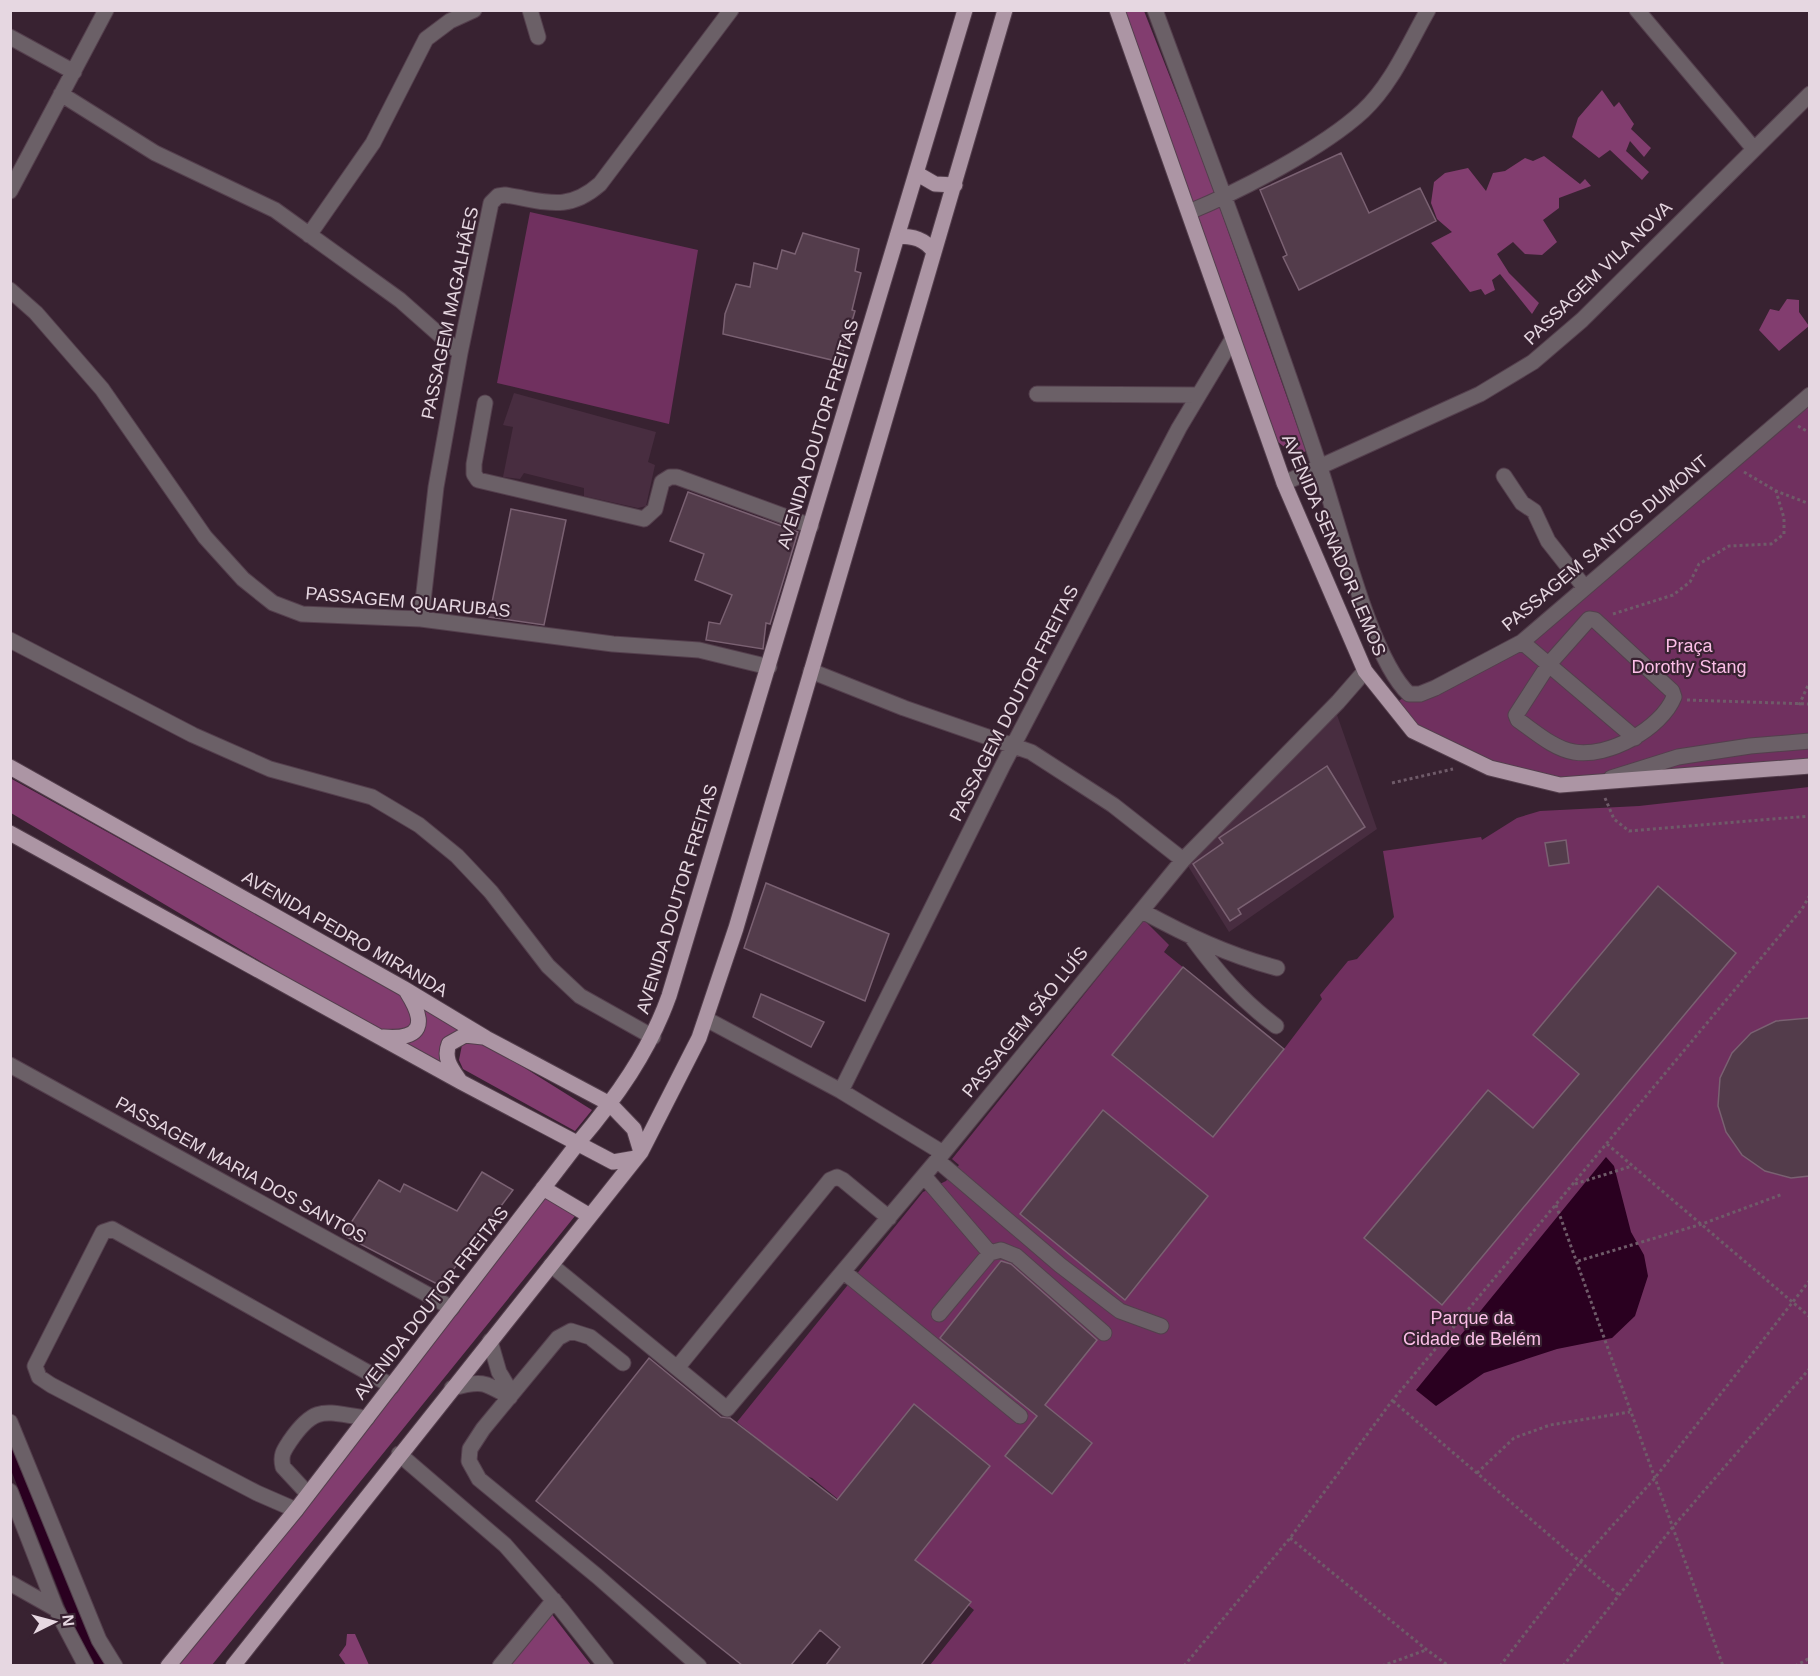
<svg xmlns="http://www.w3.org/2000/svg" width="1820" height="1676" font-family="Arial,sans-serif">
<style>
.built{fill:#482d40}
.green{fill:#70305f}
.forest{fill:#823d6f}
.water{fill:#2a0020}
.building{fill:#533c4b;stroke:#7a6172;stroke-width:1.5}
.lines{fill:none;stroke-linecap:round;stroke-linejoin:round}
.minor-casing{stroke:#543f4d;stroke-width:17}
.major-casing{stroke:#543f4d;stroke-width:17}
.path{stroke:#6f5b69;stroke-width:3;stroke-dasharray:3 3;stroke-linecap:butt}
.minor{stroke:#6b6067;stroke-width:15}
.major{stroke:#ac95a4;stroke-width:15}
.labels{text-anchor:middle;stroke-width:4.5;stroke-linejoin:round;paint-order:stroke}
.street-label{font-size:18px;fill:#e6d7e1;stroke:#382231}
.park-label{font-size:18px;fill:#fcbfe8;stroke:#382231}
</style>
<rect width="100%" height="100%" fill="#382231"/>
<!-- built -->
<path class="built" d="M514,393l142,39 -8,30 7,3 -9,41 -8,2 -54,-12v-8l-60,-15 -4,6 -17,-2 10,-50 -10,-2z
M1336,712l41,117 -148,103 -41,-66z"/>
<!-- green -->
<path class="green" d="M530,212l168,38 -29,174 -172,-41z
M1809,395v371l-249,19 -136,-47 -33,-32 18,-12 113,-52z
M1809,787v878h-879l44,-55 -162,-132 -9,-3 -66,-53 186,-230 23,-11 13,-16 -7,-6 192,-239 25,25 -5,7 120,97 38,-50 -2,-4 28,-34 9,-2 37,-42 -11,-66 98,-14 1,3 35,-22 23,-7 99,-5z"/>
<!-- forest -->
<path class="forest" d="M1123,11h21l61,155 101,285 -10,5 -18,-14z
M1602,90l12,17 5,-5 15,22 -3,5 20,19 -7,9 -14,-16 -4,10 23,21 -7,8 -32,-30 -11,8 -27,-21 6,-19z
M1544,156l36,28 5,-5 6,7 -32,12v10l-16,12 14,22 -15,13 -17,-1 -12,-12 -16,12 12,19 30,30 -7,11 -32,-40 -8,6 3,10 -10,5 -4,-6 -11,3 -39,-49 21,-11 -15,-13 -6,-16 3,-21 11,-9 23,-5 18,23 7,-18 12,-2 20,-13 8,3z
M1787,299l12,1v12l10,14 -30,25 -20,-21 11,-21 9,2z
M10,778l391,217c9,12 15,20 8,34l-10,3 -25,-3 -363,-216z
M421,1007l47,25h-12l-11,36 -45,-25z
M472,1041l16,4 104,65 -17,21 -112,-62 -4,-9 3,-15z
M545,1195l30,21 -363,449 -38,1z
M547,1608l44,57 -91,1z
M347,1634h8l14,31h-23l-7,-10 7,-10z"/>
<!-- water -->
<path class="water" d="M1606,1157l8,9 17,66 13,23 4,21 -13,40 -23,22 -55,11 -73,24 -48,33 -20,-16z
M10,1437l97,228h-14l-17,-31 -65,-164z"/>
<!-- building -->
<path class="building" d="M1341,153l28,60 51,-25 16,33 -137,69 -16,-33 4,-2 -27,-65z
M803,233l56,16 -4,22 6,2 -9,37 3,1 -15,51 -117,-28 2,-20 11,-30 14,3 4,-24 23,6 5,-19 13,4z
M688,492l110,40 -28,92 -4,-1 -3,26 -57,-9 3,-18 11,2 12,-29 -37,-15 9,-26 -34,-13z
M511,509l55,11 -22,105 -55,-8z
M1327,766l38,61 -127,82 3,5 -11,7 -37,-57 30,-21 -4,-5z
M1566,840l3,23 -20,3 -4,-23z
M766,883l123,51 -24,67 -121,-53z
M1658,886l78,67 -294,352 -78,-67 124,-148 45,38 46,-54 -46,-39z
M1183,967l101,82 -71,88 -101,-82z
M761,994l63,28 -13,25 -58,-30z
M1809,1018v158l-18,2 -26,-7 -23,-16 -16,-23 -8,-26 2,-28 12,-25 19,-20 25,-12z
M1103,1110l105,86 -83,104 -105,-86z
M482,1172l31,18 -72,96 -98,-51 36,-55 21,12 4,-8 53,27z
M1001,1261l10,3 86,76 -52,65 47,38 -40,51 -47,-38 32,-40 -97,-78z
M649,1358l72,59 9,1 107,82 77,-96 76,62 -75,94 56,42 -50,63h-95l14,-18 -20,-17 -29,35h-49l-206,-164z"/>
<g class="lines">
<!-- minor casing -->
<g class="minor-casing">
<path id="minor" d="M530,10l8,27
M1155,10c56,152 114,304 165,458 19,55 50,190 89,226h11l15,-6 87,-46 288,-247
M1637,10l117,139
M10,37l64,35
M61,94l94,59 120,57 125,90 60,53
M10,191l96,-181
M1189,212c51,-21 134,-64 174,-101 29,-27 46,-68 65,-101
M309,235l64,-92 53,-104 24,-18 24,-11
M10,290l26,23 66,76 103,148 38,42 30,24 29,11 119,5 192,25 86,6 70,17
M1037,394l161,1
M485,403l-11,61v10l4,6 166,39 11,-10 7,-27 8,-5h7l134,49
M1504,476l18,27 12,8 14,30 37,47
M1284,483l196,-89 53,-32 49,-42 228,-226
M421,619l15,-132 24,-134 31,-150 7,-7 7,-1c40,6 62,18 95,-11l131,-174
M1589,619l6,1 77,71 2,6c-13,32 -66,61 -100,55 -20,-3 -40,-21 -56,-32l-2,-5 33,-51z
M10,640l183,95 77,34 102,28 47,28 38,31 34,36 57,74 32,30 73,41
M1522,642l113,96
M811,671l93,37 127,44 82,53 70,55
M1611,778l67,-21 72,-11 60,-5
M1142,911c44,24 86,44 135,57
M1193,939c26,35 48,61 83,87
M706,1019l135,72 102,62
M10,1065l442,243
M841,1091l162,-326 176,-337 54,-90
M937,1160l123,105 60,46 41,15
M924,1176l66,77 -51,61
M990,1253l11,-3 15,6 88,77
M551,1265l176,144 216,-256 240,-293 155,-158 27,-31
M844,1272l176,144
M490,1341l9,31 13,22
M623,1363l-33,-26 -19,-6 -13,7 -75,91 -13,20 -1,12 10,18 118,97 102,90
M677,1368l153,-188 7,-3 6,3 46,38
M452,1388c30,-8 32,-6 58,9
M10,1422l89,218 16,26
M399,1454l106,91 56,64 45,57
M10,1491l46,118 30,57
M308,1494l-25,-27c-3,-12 1,-17 7,-26 26,-38 36,-28 77,-23
M296,1510l-39,-17 -206,-108 -12,-8 -4,-11 68,-134 9,-3 280,157
M10,1583l46,26
M500,1666l54,-66"/>
</g>
<!-- major casing -->
<g class="major-casing">
<path id="major" d="M1117,10l167,473 81,188 48,60 77,37 70,17 250,-19
M916,173l19,11 20,1
M897,236c16,0 28,3 37,16
M10,767l393,221 83,50 124,66 24,25 7,23
M10,833l451,249 152,80 23,-4
M383,1037c39,3 44,-13 24,-45
M460,1081c-8,-12 -17,-22 -11,-37l16,-9 18,2
M543,1188l47,28
M168,1666l128,-156 282,-367c38,-45 71,-91 91,-147l296,-986
M233,1666l408,-514 58,-114 37,-110 269,-918"/>
</g>
<!-- path -->
<path class="path" d="M1798,426l12,7
M1744,472l32,19 34,13
M1613,614l60,-19 17,-13 9,-18 30,-18 42,-2 13,-10v-16l-8,-27
M1687,700l123,4
M1799,705l11,-24
M1392,783l61,-14
M1605,798l9,21 15,12 181,-15
M1607,1144l203,173
M1575,1184l57,-18
M1556,1205l167,461
M1578,1261l124,-37 81,-30
M1393,1401l226,194
M1477,1473l37,-35 36,-13 80,-13
M1290,1538l137,112 22,16
M1184,1666l106,-128 102,-137 410,-492 8,-14
M1382,1666l44,-16
M1500,1666l81,-105 73,-82 156,-199
M1563,1666l109,-138 138,-160
M1795,1666l15,-8"/>
<!-- minor -->
<use href="#minor" class="minor"/>
<!-- major -->
<use href="#major" class="major"/>
</g>
<g class="labels">
<!-- street labels -->
<g class="street-label">
<text transform="translate(1598 273) rotate(-44)" y="6">PASSAGEM VILA NOVA</text>
<text transform="translate(450 313) rotate(-78)" y="6">PASSAGEM MAGALHÃES</text>
<text transform="translate(818 434) rotate(-73)" y="6">AVENIDA DOUTOR FREITAS</text>
<text transform="translate(1605 543) rotate(-40)" y="6">PASSAGEM SANTOS DUMONT</text>
<text transform="translate(1334 545) rotate(67)" y="6">AVENIDA SENADOR LEMOS</text>
<text transform="translate(408 602) rotate(5)" y="6">PASSAGEM QUARUBAS</text>
<text transform="translate(1014 703) rotate(-63)" y="6">PASSAGEM DOUTOR FREITAS</text>
<text transform="translate(677 899) rotate(-73)" y="6">AVENIDA DOUTOR FREITAS</text>
<text transform="translate(345 934) rotate(30)" y="6">AVENIDA PEDRO MIRANDA</text>
<text transform="translate(1025 1022) rotate(-51)" y="6">PASSAGEM SÃO LUÍS</text>
<text transform="translate(241 1170) rotate(29)" y="6">PASSAGEM MARIA DOS SANTOS</text>
<text transform="translate(431 1303) rotate(-52)" y="6">AVENIDA DOUTOR FREITAS</text>
</g>
<!-- park labels -->
<g class="park-label">
<text x="1689" y="652">Praça<tspan x="1689" dy="21">Dorothy Stang</tspan></text>
<text x="1472" y="1324">Parque da<tspan x="1472" dy="21">Cidade de Belém</tspan></text>
</g>
</g>
<!-- border -->
<rect width="1820" height="1676" fill="none" stroke="#e6d7e1" stroke-width="24"/>
<!-- north arrow -->
<g transform="translate(54 1622) rotate(84)" stroke="#382231" stroke-width="4.5" paint-order="stroke">
<path d="M0-4.5L10 22L0 15L-10 22Z" fill="#e6d7e1"/>
<text y="-9" font-size="16" font-weight="bold" text-anchor="middle" fill="#e6d7e1">N</text>
</g>
</svg>
